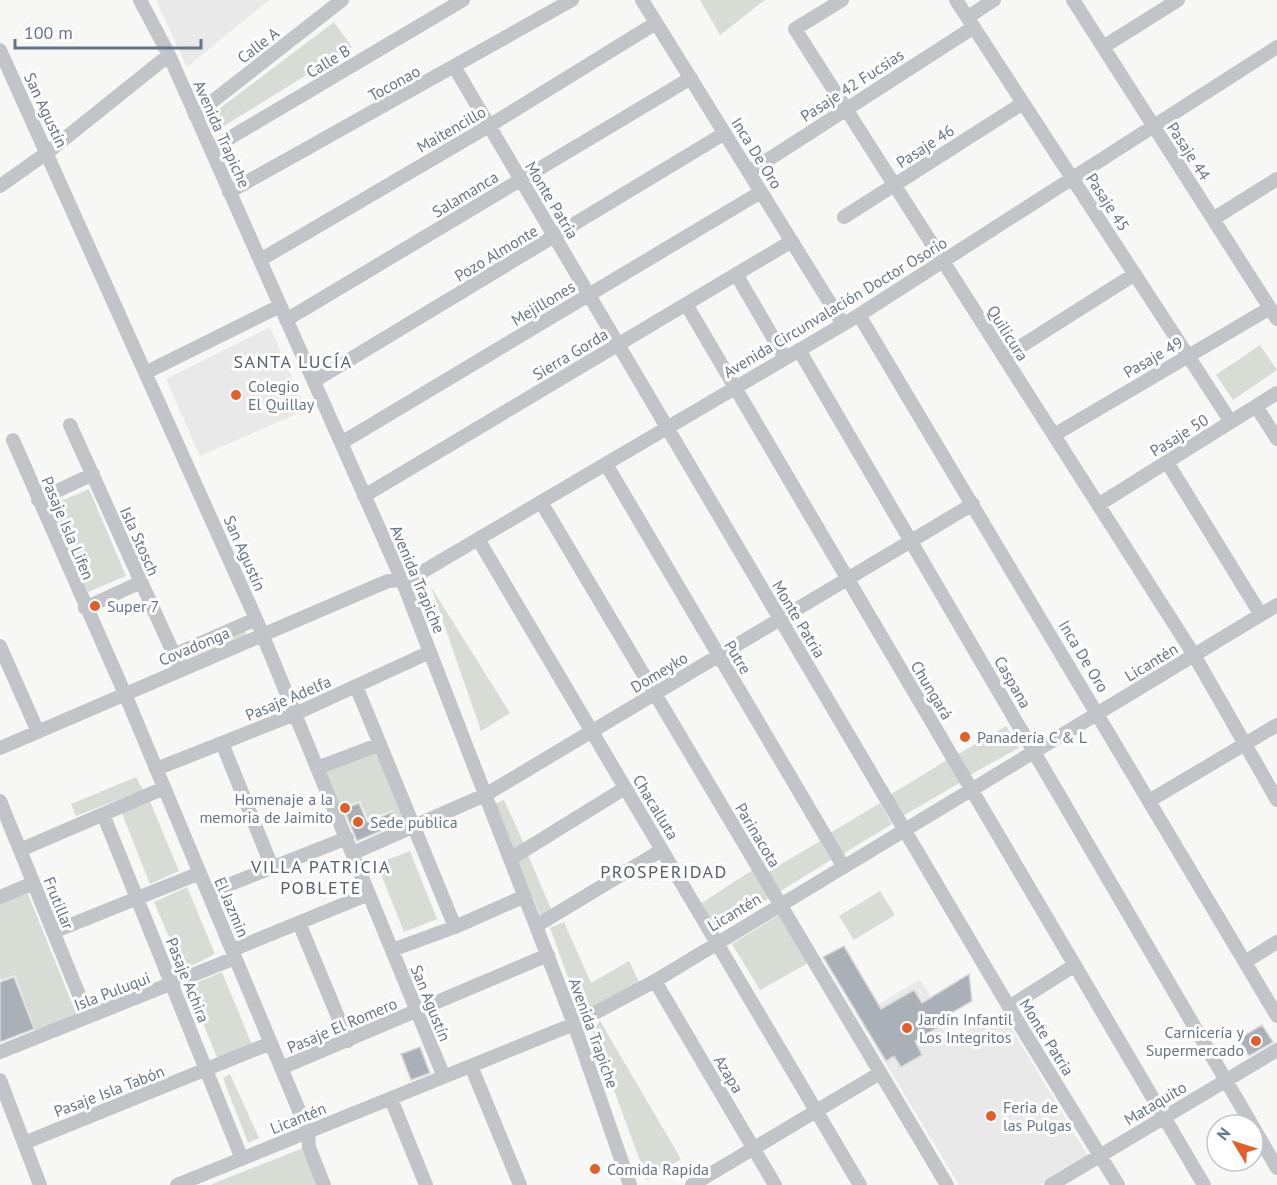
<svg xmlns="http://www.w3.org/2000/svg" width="1277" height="1185" font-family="'PT Sans',sans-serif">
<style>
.built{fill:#e8e9e8}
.green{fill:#d7ddd4}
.building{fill:#a9b0b7;stroke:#d9d9d7;stroke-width:1.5}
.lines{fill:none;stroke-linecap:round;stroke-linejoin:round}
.minor{stroke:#c1c4c9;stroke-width:14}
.poi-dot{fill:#e35e29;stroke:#fff;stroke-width:2}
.labels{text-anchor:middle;stroke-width:6;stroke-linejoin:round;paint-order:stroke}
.street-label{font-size:16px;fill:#677686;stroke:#fff}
.poi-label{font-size:16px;fill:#677686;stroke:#fff;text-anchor:start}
.neighbourhood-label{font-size:18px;letter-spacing:1.5px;fill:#55606b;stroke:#fff}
</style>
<rect width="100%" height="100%" fill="#f7f8f5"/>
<!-- built -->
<path class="built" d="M156,0h113l-82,67z
M270,327l36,83 -106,46 -34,-77z
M920,979l35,59 46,-27 87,145 -48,29h-81l-101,-168z"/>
<!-- green -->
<path class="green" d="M700,0h65l-45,35z
M334,22l18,25 -128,79 -9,-14z
M1260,345l17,25 -44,30 -17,-25z
M89,489l37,87 -38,16 -39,-86z
M431,587l79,126 -29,18z
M245,630l3,9 -66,27 -3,-8z
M1006,726l13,22 -51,28 -13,-20z
M379,746l34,80 -11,4 -9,-20 -25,10 -8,-19 -23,9 -18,-41z
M947,760l14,22 -60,35 -13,-21z
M136,777l7,13 -67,26 -5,-12z
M149,799l30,72 -29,13 -29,-73z
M504,800l21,46 -11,5 -20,-47z
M880,803l12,21 -49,30 -13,-21z
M820,841l11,19 -52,32 -11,-20z
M410,851l27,68 -33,13 -27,-68z
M528,855l24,56 -11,6 -23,-56z
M754,869l17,28 -59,35 -15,-26z
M187,887l28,67 -32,16 -29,-68z
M26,889l52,129 -42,15 -21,-58 -14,5 -1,-3v-78z
M880,891l15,24 -41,25 -15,-24z
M782,913l28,49 -50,28 -28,-46z
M564,922l27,61 38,-22 10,21 -58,31 -31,-85z
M222,972l30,73 -34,15 -30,-74z
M600,1021l81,138 -34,21 -55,-150z
M230,1074l29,64 -11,5 -25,-65z
M303,1148l16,37h-107v-1z"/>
<!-- building -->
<path class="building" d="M359,803l8,19 26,-10 4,12 -40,17 -13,-32z
M844,946l37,63 33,-19 8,13 47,-29 3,27 -38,22 3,5 -22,13 7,14 -21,12 -7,-11 -8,5 -63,-104z
M14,977l20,52 -34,13v-60z
M1262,1025l11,17 -24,14 -11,-17z
M420,1047l10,26 -19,7 -10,-26z"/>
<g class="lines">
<!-- minor -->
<path class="minor" d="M140,0l29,55 233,525 172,444 56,161
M642,0l201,324
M842,0l-47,29 399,626 83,145
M956,0l275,422
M1073,0l204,319
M968,17l26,-17
M1103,47l75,-47
M0,50l256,569 188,458
M455,68l554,939 109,178
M195,115l147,-115
M211,149l252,-149
M749,172l225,-145
M0,186l48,-34 121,-97
M229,192l343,-192
M844,217l179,-114
M1213,219l64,-40
M260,260l229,-134 167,-103
M736,274l49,84
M686,304l518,881
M859,315l418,701
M286,320l405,-242
M799,350l453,775
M1004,357l131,-83
M147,372l133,-66
M314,381l411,-248
M1256,406l21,33
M70,425l111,245
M1054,435l216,-127
M13,440l112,254 183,438 1,15 15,38
M341,443l420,-251
M1167,462l94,153
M606,464l237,402
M364,496l428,-255
M38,500l55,-26
M541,502l406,683
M1098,505l179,-112
M478,539l382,646
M85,608l56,-26
M0,646l38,86
M174,655l82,-36
M356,686l99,241
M222,743l50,124
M0,748l388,-167 14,-1 20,-8 437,-257 418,-268
M317,768l63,-24
M156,769l139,-55 135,-62
M0,801l88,216
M1149,801l128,-76
M103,814l139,345
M20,850l144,-62
M353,853l132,-58 488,-291
M510,859l115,-71
M208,893l139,-55
M0,897l33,-14
M299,923l49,118
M536,926l126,-76
M53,932l147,-59
M232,950l137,-56
M392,950l63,-23 70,-31
M1245,962l32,-20
M655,981l120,204
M1009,1007l66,-42
M0,1052l235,-94
M471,1066l49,119
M281,1068l267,-113
M0,1080l40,105
M391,1099l35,86
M1253,1127l24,41
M24,1143l247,-100
M177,1185l397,-161 81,-43 622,-376
M692,1185l188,-112
M1051,1185l226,-135"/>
</g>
<!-- markers -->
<g class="poi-dot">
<circle cx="236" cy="395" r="6"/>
<circle cx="95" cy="606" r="6"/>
<circle cx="965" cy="737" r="6"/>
<circle cx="345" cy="808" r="6"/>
<circle cx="358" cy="822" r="6"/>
<circle cx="907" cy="1028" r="6"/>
<circle cx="1256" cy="1041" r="6"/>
<circle cx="991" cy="1116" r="6"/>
<circle cx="595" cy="1169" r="6"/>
</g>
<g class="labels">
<!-- street labels -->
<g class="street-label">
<text transform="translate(258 45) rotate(-38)" y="6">Calle A</text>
<text transform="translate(328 61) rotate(-31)" y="6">Calle B</text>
<text transform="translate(394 83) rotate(-29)" y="6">Toconao</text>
<text transform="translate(852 85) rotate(-33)" y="6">Pasaje 42 Fucsias</text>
<text transform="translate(46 110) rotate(65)" y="6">San Agustín</text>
<text transform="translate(451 129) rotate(-30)" y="6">Maitencillo</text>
<text transform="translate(222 134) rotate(66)" y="6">Avenida Trapiche</text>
<text transform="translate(925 146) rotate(-33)" y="6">Pasaje 46</text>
<text transform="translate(1189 151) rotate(57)" y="6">Pasaje 44</text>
<text transform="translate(757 153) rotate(58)" y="6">Inca De Oro</text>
<text transform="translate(465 194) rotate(-31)" y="6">Salamanca</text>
<text transform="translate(552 200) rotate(59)" y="6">Monte Patria</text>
<text transform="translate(1108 202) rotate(57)" y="6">Pasaje 45</text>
<text transform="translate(496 253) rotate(-31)" y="6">Pozo Almonte</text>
<text transform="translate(543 303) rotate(-31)" y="6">Mejillones</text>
<text transform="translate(835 307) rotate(-31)" y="6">Avenida Circunvalación Doctor Osorio</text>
<text transform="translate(1008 333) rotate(58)" y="6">Quilicura</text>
<text transform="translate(570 354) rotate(-31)" y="6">Sierra Gorda</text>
<text transform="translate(1153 357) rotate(-30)" y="6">Pasaje 49</text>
<text transform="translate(1179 435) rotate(-32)" y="6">Pasaje 50</text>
<text transform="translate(68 528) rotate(67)" y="6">Pasaje Isla Lifen</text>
<text transform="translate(140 541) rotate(66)" y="6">Isla Stosch</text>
<text transform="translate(245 553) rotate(66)" y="6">San Agustín</text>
<text transform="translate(418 579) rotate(67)" y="6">Avenida Trapiche</text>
<text transform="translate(799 619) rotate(59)" y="6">Monte Patria</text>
<text transform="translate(194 646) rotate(-23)" y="6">Covadonga</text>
<text transform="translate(1084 656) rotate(59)" y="6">Inca De Oro</text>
<text transform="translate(738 657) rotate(59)" y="6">Putre</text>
<text transform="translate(1151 662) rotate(-31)" y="6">Licantén</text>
<text transform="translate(659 672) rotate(-31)" y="6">Domeyko</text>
<text transform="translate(1013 682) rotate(60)" y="6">Caspana</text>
<text transform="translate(932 690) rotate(59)" y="6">Chungará</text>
<text transform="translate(288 698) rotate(-23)" y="6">Pasaje Adelfa</text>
<text transform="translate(656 807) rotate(59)" y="6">Chacalluta</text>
<text transform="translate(758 835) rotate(59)" y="6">Parinacota</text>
<text transform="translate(59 903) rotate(68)" y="6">Frutillar</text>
<text transform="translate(232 907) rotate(67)" y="6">El Jazmin</text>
<text transform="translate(734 912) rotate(-31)" y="6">Licantén</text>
<text transform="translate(188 980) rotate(68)" y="6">Pasaje Achira</text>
<text transform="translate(112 991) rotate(-21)" y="6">Isla Puluqui</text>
<text transform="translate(431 1003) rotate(68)" y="6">San Agustín</text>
<text transform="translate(342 1025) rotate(-23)" y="6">Pasaje El Romero</text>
<text transform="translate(594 1033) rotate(70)" y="6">Avenida Trapiche</text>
<text transform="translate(1047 1037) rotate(58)" y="6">Monte Patria</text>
<text transform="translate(729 1074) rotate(59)" y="6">Azapa</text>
<text transform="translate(109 1091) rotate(-21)" y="6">Pasaje Isla Tabón</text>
<text transform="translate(1155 1103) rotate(-31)" y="6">Mataquito</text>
<text transform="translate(298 1118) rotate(-22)" y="6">Licantén</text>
</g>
<!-- poi labels -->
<g class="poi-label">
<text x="248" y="392">Colegio<tspan x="248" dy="18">El Quillay</tspan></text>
<text x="107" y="612">Super 7</text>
<text x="977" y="743">Panadería C &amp; L</text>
<text x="333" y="805" text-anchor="end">Homenaje a la<tspan x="333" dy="18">memoria de Jaimito</tspan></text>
<text x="370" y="828">Sede publica</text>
<text x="919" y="1025">Jardín Infantil<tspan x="919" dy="18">Los Integritos</tspan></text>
<text x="1244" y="1038" text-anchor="end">Carnicería y<tspan x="1244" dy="18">Supermercado</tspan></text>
<text x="1003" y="1113">Feria de<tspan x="1003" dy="18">las Pulgas</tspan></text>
<text x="607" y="1175">Comida Rapida</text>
</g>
<!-- neighbourhood labels -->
<g class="neighbourhood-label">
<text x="293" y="368">SANTA LUCÍA</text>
<text x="321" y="873">VILLA PATRICIA<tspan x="321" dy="21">POBLETE</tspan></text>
<text x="664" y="878">PROSPERIDAD</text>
</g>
</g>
<!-- north arrow -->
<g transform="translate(1235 1143) rotate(308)"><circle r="28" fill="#ffffff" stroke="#c2c8cf" stroke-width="1.5"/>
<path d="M0-4.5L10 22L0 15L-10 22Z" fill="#e35e29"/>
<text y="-9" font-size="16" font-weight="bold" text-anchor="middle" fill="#677686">N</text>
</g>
<!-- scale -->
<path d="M15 39v9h186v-9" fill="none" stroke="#677686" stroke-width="3"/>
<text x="24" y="39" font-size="18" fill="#677686" stroke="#ffffff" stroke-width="4.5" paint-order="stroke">100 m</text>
</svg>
